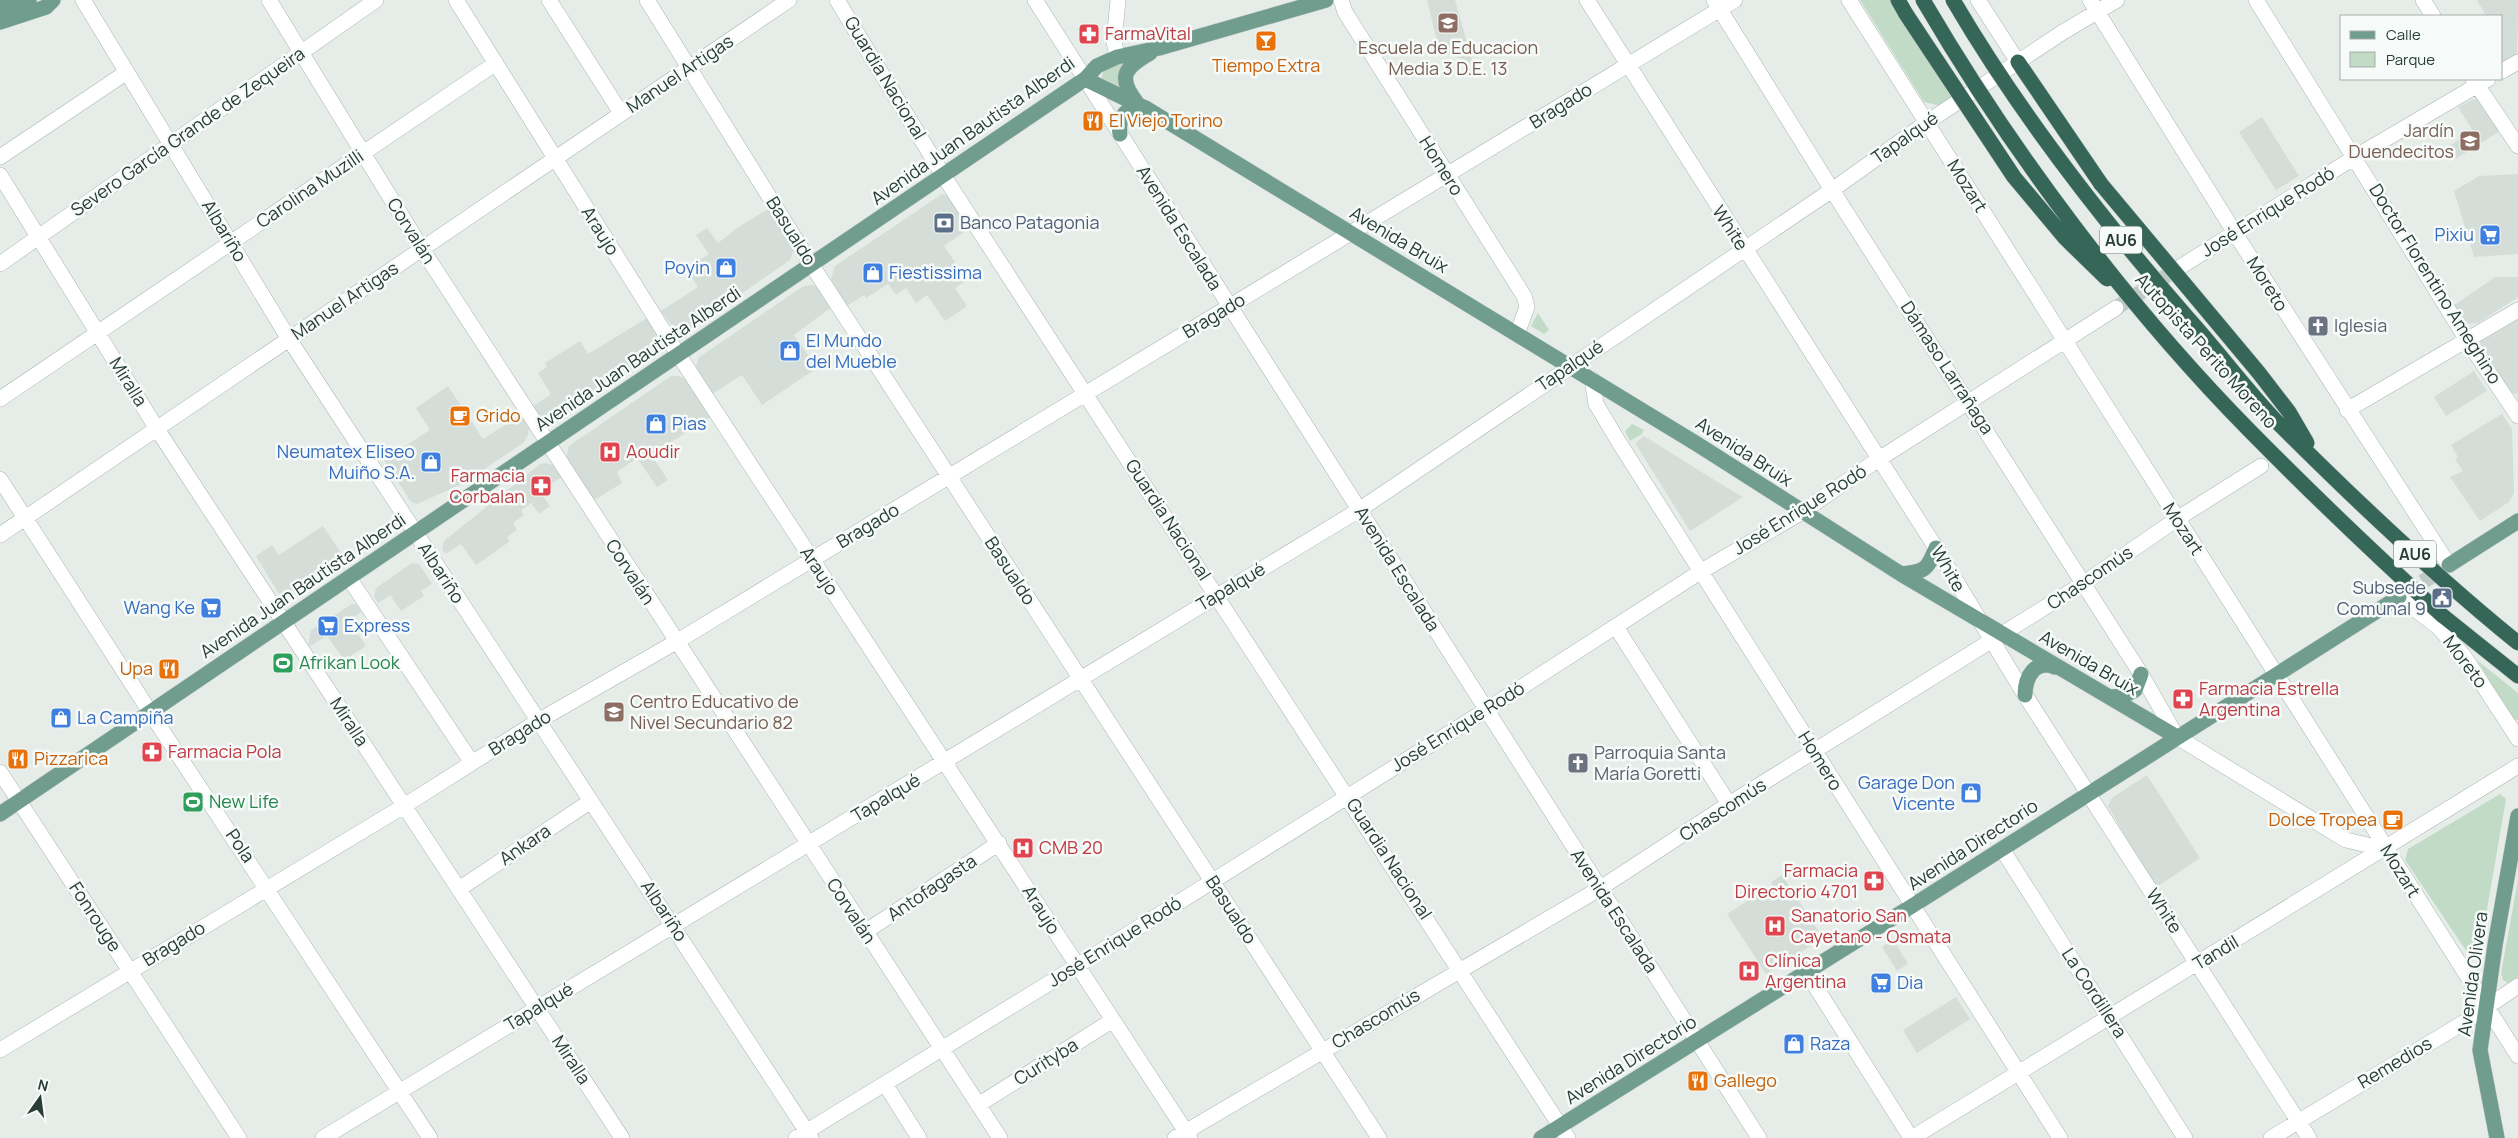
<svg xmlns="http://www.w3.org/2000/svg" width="2518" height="1138" font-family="Manrope,sans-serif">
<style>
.built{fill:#d4ddd8}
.green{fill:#c2dbc7}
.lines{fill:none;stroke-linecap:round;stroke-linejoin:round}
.minor-tunnel{stroke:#c0cac5;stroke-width:15;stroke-dasharray:15 8;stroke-linecap:butt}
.major-tunnel{stroke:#c0cac5;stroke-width:15;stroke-dasharray:15 8;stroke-linecap:butt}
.minor-casing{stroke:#a9b5af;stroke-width:16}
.major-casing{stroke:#c3c9c6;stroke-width:16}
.highway-casing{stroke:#c3c9c6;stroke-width:16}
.minor{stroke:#fff;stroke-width:15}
.major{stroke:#709d8e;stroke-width:15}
.highway{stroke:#366658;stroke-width:15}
.highway-bridge-casing{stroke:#c3c9c6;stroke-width:16;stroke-linecap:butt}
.highway-bridge{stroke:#366658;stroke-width:15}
.labels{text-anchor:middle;stroke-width:5;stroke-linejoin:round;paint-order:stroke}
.shield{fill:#f6faf8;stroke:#657670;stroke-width:1}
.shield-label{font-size:16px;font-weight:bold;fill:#273d35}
.health-label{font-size:18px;fill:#be3a42;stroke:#f6faf8;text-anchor:start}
.education-label{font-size:18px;fill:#785e54;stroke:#f6faf8}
.food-label{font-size:18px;fill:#c56008;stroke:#f6faf8;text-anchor:start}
.street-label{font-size:18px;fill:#273d35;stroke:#f6faf8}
.service-label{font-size:18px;fill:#4e5e75;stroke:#f6faf8;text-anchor:start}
.shop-label{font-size:18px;fill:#366cbe;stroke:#f6faf8;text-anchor:start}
.worship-label{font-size:18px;fill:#5b616d;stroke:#f6faf8;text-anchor:start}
.leisure-label{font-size:18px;fill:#27864d;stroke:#f6faf8;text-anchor:start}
</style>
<rect width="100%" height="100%" fill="#e6ede9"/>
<!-- built -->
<path class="built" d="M1427,0h28l18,64 -34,-15z
M2477,0h41l-1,54 -15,8v-46h-16z
M2476,98l5,4 19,29 -45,28 -8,-12 26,-16 -15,-24z
M2262,117l37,59 -23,14 -37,-58z
M2518,174v80l-44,3 -20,-66 25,-15z
M942,194l6,1 23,32 -27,19 23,34 -12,8 12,18 -22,15 -18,-26 -11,8 -10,-15 -10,7 -8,-11 -22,14 -2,-3 -17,11 -16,-27 4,-13z
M770,208l24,40 -4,12 -102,71h-12l-15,-20 37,-24 -12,-18 23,-15 -13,-19 11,-7 11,15 22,-17z
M2495,277h23v20l-40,26 -8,1 -7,-3 -10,-15z
M811,285l6,1 16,20 -39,29 23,33 -55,37 -20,-30 -30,19 -16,-26 2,-10 104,-71z
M2518,317v76l-2,1 -6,-2 -30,-49 1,-3z
M647,318l12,20 1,6 -5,10 -97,65 -8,3 -9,-3 -9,-12 19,-13 -13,-21 9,-6 -2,-4 35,-22 8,13z
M2474,371l13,20 -41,25 -12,-19z
M671,376h7l10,4 24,36 -61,39 17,25 -11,7 -20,-29 -20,14 5,11 -29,18 -27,-42 3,-13z
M448,386l35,53 39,-25 7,13 -1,8 -5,8 -59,40 -47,21 -6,-2 -27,-42 46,-30 -14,-22z
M2502,414l10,15 2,64 -5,9 -29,19 -30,-44 13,-6 -8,-12 3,-2 -7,-12z
M1644,436l72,45 27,16 -53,34 -55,-88z
M546,463l9,3 7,11 -23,14 11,15 -11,8 -8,-11 -10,7 3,5 -11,8 4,7 -10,7 2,5 -33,23 -15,-21 -15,10 -4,-4 2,-9 96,-77z
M323,526l19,28 -59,42 -4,-2 -23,-38 16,-11 7,10z
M412,563l7,1 13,20 -11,7 3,5 -23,15 -11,-16 -12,8 -4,-6 2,-9z
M352,604h4l5,8 -12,9 17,25 -22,14 -17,-24 -19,11 3,-17z
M2147,775l53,83 -45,30 -47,-82 4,-8z
M1782,875l41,63 -57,36 -39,-60 45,-29 -1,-3z
M1893,939l15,25 -11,7 -15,-24z
M1956,997l14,22 -53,34 -14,-23z"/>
<!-- green -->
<path class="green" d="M1860,0h31l61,98 -11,8 -17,-4z
M1131,56l-10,34 -20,-10 3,-11z
M1538,313l11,17 -5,4 -13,-8z
M1632,424l12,6 -2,4 -12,7 -5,-10z
M2477,660l41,33v27l-5,-1z
M2500,794l6,5 -27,157 -8,2 -66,-98 3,-11z
M2518,880v101l-8,3 -7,-4 -2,-7z"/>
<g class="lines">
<!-- minor-tunnel -->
<path class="minor-tunnel" d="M2116,308l61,-39"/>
<!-- major-tunnel -->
<path class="major-tunnel" d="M2403,594l42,-26"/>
<!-- minor casing -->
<g class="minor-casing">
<path id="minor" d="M83,0l206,339 522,799
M269,0l153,249 578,889
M456,0l222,354 512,784
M549,0l72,113
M647,0l164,264 568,874
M837,0l106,175 625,963
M1035,0l724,1138
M1341,0l4,12 179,284 3,11 -10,27
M1587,0l349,548 89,147 284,443
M1714,0l118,190 309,484 36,63 169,103 39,9
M1849,0l669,1056
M1978,0l40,62
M2090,0l148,238 211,327
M2256,0l211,340 51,76
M2423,0l10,16
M1117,57l-3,-16 4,-41
M2502,71l16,-9
M2473,79l45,67
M0,157l127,-85
M0,175l157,254 465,709
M0,264l376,-264
M2177,269l178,-112 133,-78
M1592,379l4,25 24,40 440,694
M0,399l496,-336
M2347,410l171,-100
M0,479l150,233 280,426
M0,535l789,-535
M349,578l123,185
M2399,597l39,30 26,29 54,83
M1616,627l113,177
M0,772l239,366
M2002,849l183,289
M459,889l132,-88
M865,932l134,-89
M1807,973l104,165
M0,1050l404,-244 134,-85 138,-79 1059,-642
M885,1084l34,54
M978,1105l135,-85
M323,1138l1036,-628 473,-320 94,-67 137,-91 54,-32
M796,1138l281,-172 409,-256 214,-138 102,-60 77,-53 237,-151
M1175,1138l424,-249 130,-85 355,-221 93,-64 84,-53
M1912,1138l606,-372
M2271,1138l192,-115 55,-37"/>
</g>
<!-- major casing -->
<g class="major-casing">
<path id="major" d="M0,8l29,-8
M0,22l46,-15 7,-7
M1085,79l62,30 550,335 204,130 276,163
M1137,103c-20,-26 -13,-35 13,-50
M1120,134c-3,-17 8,-30 26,-26
M2449,565l69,-44
M1901,574c24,-2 26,-4 35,-26
M2025,695c0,-18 10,-36 30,-28
M2112,697l11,-1 12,-6 6,-16
M0,814l1085,-735 12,-13 20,-9 42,-9 167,-48
M1541,1138l371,-232 487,-309
M2497,1138l-17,-88 15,-105 23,-129"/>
</g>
<!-- highway casing -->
<g class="highway-casing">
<path id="highway" d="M1898,0l8,14
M2018,62l83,122
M2443,616l75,60"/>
</g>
<!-- minor -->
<use href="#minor" class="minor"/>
<!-- major -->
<use href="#major" class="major"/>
<!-- highway -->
<use href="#highway" class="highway"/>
<!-- highway-bridge casing -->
<g class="highway-bridge-casing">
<path id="highway-bridge" d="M1923,0c88,151 204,306 326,430 63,64 128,126 194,186
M1953,0c66,113 147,217 233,316 32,35 60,74 93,108 77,77 155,151 239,219
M1906,14l108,163 51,61 42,41
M2101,184l158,189 30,39 18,31"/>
</g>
<!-- highway-bridge -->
<use href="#highway-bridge" class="highway-bridge"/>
</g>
<!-- icons -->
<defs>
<g id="school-square" transform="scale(1.125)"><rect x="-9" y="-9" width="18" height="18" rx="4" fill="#8d6e63" stroke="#f6faf8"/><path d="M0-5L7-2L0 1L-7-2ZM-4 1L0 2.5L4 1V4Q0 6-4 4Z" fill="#fff"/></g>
<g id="pharmacy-square" transform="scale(1.125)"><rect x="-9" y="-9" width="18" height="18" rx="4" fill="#e0444e" stroke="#f6faf8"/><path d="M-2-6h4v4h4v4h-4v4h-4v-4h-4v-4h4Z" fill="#fff"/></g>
<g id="bar-square" transform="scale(1.125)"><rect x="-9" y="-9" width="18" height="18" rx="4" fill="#e8710a" stroke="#f6faf8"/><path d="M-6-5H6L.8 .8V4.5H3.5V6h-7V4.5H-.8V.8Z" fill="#fff"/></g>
<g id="restaurant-square" transform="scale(1.125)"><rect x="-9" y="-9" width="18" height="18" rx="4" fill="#e8710a" stroke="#f6faf8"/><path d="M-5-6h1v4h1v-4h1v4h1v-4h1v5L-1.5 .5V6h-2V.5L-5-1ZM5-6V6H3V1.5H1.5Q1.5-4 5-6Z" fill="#fff"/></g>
<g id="bank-square" transform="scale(1.125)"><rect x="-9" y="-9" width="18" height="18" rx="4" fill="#5c6f8a" stroke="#f6faf8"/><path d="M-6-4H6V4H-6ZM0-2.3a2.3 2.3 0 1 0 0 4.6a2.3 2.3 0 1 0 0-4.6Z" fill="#fff"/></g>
<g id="supermarket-square" transform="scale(1.125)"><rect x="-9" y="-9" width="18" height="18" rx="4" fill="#3f7fe0" stroke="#f6faf8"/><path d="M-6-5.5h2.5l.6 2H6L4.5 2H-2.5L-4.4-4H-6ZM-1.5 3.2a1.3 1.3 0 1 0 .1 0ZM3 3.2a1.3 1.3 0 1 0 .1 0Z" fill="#fff"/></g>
<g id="shop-square" transform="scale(1.125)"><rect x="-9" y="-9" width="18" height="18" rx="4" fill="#3f7fe0" stroke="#f6faf8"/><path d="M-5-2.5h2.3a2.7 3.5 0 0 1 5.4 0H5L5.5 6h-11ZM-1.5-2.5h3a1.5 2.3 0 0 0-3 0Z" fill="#fff"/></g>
<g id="church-square" transform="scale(1.125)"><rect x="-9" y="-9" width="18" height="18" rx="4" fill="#6b7280" stroke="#f6faf8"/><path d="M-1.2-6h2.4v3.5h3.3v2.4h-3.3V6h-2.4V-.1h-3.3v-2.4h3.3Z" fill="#fff"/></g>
<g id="cafe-square" transform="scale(1.125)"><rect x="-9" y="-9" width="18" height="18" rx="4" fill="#e8710a" stroke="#f6faf8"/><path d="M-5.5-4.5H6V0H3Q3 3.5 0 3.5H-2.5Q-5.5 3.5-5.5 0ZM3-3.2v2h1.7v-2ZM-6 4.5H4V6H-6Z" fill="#fff"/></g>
<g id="hospital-square" transform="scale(1.125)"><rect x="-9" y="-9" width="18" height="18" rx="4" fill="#e0444e" stroke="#f6faf8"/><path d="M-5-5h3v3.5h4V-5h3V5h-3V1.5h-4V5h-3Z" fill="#fff"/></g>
<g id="civic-square" transform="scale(1.125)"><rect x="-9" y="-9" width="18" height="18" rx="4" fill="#5c6f8a" stroke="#f6faf8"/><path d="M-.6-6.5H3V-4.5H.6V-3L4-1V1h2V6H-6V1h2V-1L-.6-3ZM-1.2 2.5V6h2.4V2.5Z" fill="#fff"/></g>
<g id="stadium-square" transform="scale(1.125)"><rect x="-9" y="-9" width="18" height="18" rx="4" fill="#2e9e5b" stroke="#f6faf8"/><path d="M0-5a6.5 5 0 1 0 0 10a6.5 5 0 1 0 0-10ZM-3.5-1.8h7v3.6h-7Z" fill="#fff"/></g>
</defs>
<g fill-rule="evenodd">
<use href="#school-square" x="1448" y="23"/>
<use href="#pharmacy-square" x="1089" y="34"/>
<use href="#bar-square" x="1266" y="41"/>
<use href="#restaurant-square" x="1093" y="121"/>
<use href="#school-square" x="2470" y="141"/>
<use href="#bank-square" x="944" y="223"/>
<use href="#supermarket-square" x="2490" y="235"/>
<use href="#shop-square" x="726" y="268"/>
<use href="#shop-square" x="873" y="273"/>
<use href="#church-square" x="2318" y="326"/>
<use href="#shop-square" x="790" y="351"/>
<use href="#cafe-square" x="460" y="416"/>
<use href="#shop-square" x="656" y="424"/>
<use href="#hospital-square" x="610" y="452"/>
<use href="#shop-square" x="431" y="462"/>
<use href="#pharmacy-square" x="541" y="486"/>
<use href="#civic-square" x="2442" y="598"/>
<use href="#supermarket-square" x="211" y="608"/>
<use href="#supermarket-square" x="328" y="626"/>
<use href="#stadium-square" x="283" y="663"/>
<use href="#restaurant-square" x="169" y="669"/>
<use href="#pharmacy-square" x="2183" y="699"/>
<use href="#school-square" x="614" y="712"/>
<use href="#shop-square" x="61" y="718"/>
<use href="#pharmacy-square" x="152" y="752"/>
<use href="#restaurant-square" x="18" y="759"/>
<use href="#church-square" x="1578" y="763"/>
<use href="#shop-square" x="1971" y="793"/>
<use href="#stadium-square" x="193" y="802"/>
<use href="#cafe-square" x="2393" y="820"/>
<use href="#hospital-square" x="1023" y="848"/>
<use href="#pharmacy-square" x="1874" y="881"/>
<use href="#hospital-square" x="1775" y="926"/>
<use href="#hospital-square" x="1749" y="971"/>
<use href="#supermarket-square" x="1881" y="983"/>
<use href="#shop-square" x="1794" y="1044"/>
<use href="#restaurant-square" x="1698" y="1081"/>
</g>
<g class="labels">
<!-- shield labels -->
<g class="shield">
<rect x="2100" y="226.5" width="42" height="27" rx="4"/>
<rect x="2394" y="540.5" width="42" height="27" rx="4"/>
</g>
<g class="shield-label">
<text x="2121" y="246">AU6</text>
<text x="2415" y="560">AU6</text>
</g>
<!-- health labels -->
<g class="health-label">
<text x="1105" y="40">FarmaVital</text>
<text x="626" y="458">Aoudir</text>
<text x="525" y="482" text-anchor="end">Farmacia<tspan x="525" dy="21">Corbalan</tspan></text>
<text x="2199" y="695">Farmacia Estrella<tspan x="2199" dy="21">Argentina</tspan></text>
<text x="168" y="758">Farmacia Pola</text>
<text x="1039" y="854">CMB 20</text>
<text x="1858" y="877" text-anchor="end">Farmacia<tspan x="1858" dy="21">Directorio 4701</tspan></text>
<text x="1791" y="922">Sanatorio San<tspan x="1791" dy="21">Cayetano - Osmata</tspan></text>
<text x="1765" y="967">Clínica<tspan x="1765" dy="21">Argentina</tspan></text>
</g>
<!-- education labels -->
<g class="education-label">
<text x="1448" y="54">Escuela de Educacion<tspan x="1448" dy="21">Media 3 D.E. 13</tspan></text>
<text x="2454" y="137" text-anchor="end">Jardín<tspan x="2454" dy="21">Duendecitos</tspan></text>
<text x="630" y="708" text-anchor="start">Centro Educativo de<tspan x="630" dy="21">Nivel Secundario 82</tspan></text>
</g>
<!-- food labels -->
<g class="food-label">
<text x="1266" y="72" text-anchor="middle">Tiempo Extra</text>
<text x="1109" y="127">El Viejo Torino</text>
<text x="476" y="422">Grido</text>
<text x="153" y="675" text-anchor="end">Upa</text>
<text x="34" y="765">Pizzarica</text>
<text x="2377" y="826" text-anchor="end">Dolce Tropea</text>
<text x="1714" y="1087">Gallego</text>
</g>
<!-- street labels -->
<g class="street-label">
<text transform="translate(680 74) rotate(-34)" y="6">Manuel Artigas</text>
<text transform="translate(885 78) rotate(59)" y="6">Guardia Nacional</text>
<text transform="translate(1561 106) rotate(-32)" y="6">Bragado</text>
<text transform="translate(973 131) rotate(-35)" y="6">Avenida Juan Bautista Alberdi</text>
<text transform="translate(188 132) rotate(-35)" y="6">Severo García Grande de Zequeira</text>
<text transform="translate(1905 138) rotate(-35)" y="6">Tapalqué</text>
<text transform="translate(1441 166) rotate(58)" y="6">Homero</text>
<text transform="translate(1967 186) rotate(58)" y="6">Mozart</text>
<text transform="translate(310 189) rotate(-34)" y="6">Carolina Muzilli</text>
<text transform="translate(2268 212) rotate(-32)" y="6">José Enrique Rodó</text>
<text transform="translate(1179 228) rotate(58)" y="6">Avenida Escalada</text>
<text transform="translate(1730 228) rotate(57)" y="6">White</text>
<text transform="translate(224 231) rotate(59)" y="6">Albariño</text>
<text transform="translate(411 231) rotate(58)" y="6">Corvalán</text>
<text transform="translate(600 231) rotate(58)" y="6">Araujo</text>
<text transform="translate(791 231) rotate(58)" y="6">Basualdo</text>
<text transform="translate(1399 240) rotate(31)" y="6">Avenida Bruix</text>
<text transform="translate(2267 284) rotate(58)" y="6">Moreto</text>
<text transform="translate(2435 284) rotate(58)" y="6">Doctor Florentino Ameghino</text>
<text transform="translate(345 301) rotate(-34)" y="6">Manuel Artigas</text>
<text transform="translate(1214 316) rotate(-31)" y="6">Bragado</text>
<text transform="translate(2206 351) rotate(48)" y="6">Autopista Perito Moreno</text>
<text transform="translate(638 359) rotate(-34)" y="6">Avenida Juan Bautista Alberdi</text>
<text transform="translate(1570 366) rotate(-34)" y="6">Tapalqué</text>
<text transform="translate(1947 368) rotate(57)" y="6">Dámaso Larrañaga</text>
<text transform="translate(128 382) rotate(58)" y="6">Miralla</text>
<text transform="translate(1744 452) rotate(33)" y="6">Avenida Bruix</text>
<text transform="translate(1800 510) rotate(-32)" y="6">José Enrique Rodó</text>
<text transform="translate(1168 520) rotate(57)" y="6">Guardia Nacional</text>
<text transform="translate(868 526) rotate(-31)" y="6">Bragado</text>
<text transform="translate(2183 529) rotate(57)" y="6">Mozart</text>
<text transform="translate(1397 569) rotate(58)" y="6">Avenida Escalada</text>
<text transform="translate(1948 569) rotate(60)" y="6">White</text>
<text transform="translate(819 571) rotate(57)" y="6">Araujo</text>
<text transform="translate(1010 571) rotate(57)" y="6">Basualdo</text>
<text transform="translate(630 572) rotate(57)" y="6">Corvalán</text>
<text transform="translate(441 573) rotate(57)" y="6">Albariño</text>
<text transform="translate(2090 578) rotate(-34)" y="6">Chascomús</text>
<text transform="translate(303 586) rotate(-34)" y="6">Avenida Juan Bautista Alberdi</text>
<text transform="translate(1231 587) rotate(-31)" y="6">Tapalqué</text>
<text transform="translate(2465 662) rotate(53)" y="6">Moreto</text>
<text transform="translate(2089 663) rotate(30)" y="6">Avenida Bruix</text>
<text transform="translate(349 722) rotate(57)" y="6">Miralla</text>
<text transform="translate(1458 727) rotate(-32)" y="6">José Enrique Rodó</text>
<text transform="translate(520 733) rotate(-32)" y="6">Bragado</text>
<text transform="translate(1820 761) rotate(58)" y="6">Homero</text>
<text transform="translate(886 798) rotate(-31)" y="6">Tapalqué</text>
<text transform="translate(1723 810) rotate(-33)" y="6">Chascomús</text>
<text transform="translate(525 845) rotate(-34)" y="6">Ankara</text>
<text transform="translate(1973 845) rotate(-33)" y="6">Avenida Directorio</text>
<text transform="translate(240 846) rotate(56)" y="6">Pola</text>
<text transform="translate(1389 859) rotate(57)" y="6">Guardia Nacional</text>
<text transform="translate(2400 871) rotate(58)" y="6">Mozart</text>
<text transform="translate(932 888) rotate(-34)" y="6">Antofagasta</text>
<text transform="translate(1041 910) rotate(58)" y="6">Araujo</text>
<text transform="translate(1231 910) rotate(57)" y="6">Basualdo</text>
<text transform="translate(664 911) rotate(57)" y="6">Albariño</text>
<text transform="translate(851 911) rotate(57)" y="6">Corvalán</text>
<text transform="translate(1614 911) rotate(57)" y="6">Avenida Escalada</text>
<text transform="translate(2164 911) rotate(57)" y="6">White</text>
<text transform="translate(95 917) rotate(57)" y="6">Fonrouge</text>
<text transform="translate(1115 942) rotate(-32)" y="6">José Enrique Rodó</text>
<text transform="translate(174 944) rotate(-31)" y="6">Bragado</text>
<text transform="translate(2216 953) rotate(-31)" y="6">Tandil</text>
<text transform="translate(2473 974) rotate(-82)" y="6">Avenida Olivera</text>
<text transform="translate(2094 993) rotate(57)" y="6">La Cordillera</text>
<text transform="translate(539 1007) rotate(-31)" y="6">Tapalqué</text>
<text transform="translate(1376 1019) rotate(-31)" y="6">Chascomús</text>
<text transform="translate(571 1060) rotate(57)" y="6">Miralla</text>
<text transform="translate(1631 1060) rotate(-32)" y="6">Avenida Directorio</text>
<text transform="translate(1046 1062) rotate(-32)" y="6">Curityba</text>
<text transform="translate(2395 1063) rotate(-31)" y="6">Remedios</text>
</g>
<!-- service labels -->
<g class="service-label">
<text x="960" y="229">Banco Patagonia</text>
<text x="2426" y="594" text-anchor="end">Subsede<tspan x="2426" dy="21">Comunal 9</tspan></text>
</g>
<!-- shop labels -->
<g class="shop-label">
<text x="2474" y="241" text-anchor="end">Pixiu</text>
<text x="710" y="274" text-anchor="end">Poyin</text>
<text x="889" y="279">Fiestissima</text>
<text x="806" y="347">El Mundo<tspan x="806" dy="21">del Mueble</tspan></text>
<text x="672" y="430">Pias</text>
<text x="415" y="458" text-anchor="end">Neumatex Eliseo<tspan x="415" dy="21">Muiño S.A.</tspan></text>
<text x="195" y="614" text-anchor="end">Wang Ke</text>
<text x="344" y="632">Express</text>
<text x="77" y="724">La Campiña</text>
<text x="1955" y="789" text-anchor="end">Garage Don<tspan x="1955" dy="21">Vicente</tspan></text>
<text x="1897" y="989">Dia</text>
<text x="1810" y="1050">Raza</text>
</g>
<!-- worship labels -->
<g class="worship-label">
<text x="2334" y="332">Iglesia</text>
<text x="1594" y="759">Parroquia Santa<tspan x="1594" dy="21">María Goretti</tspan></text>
</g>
<!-- leisure labels -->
<g class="leisure-label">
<text x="299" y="669">Afrikan Look</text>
<text x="209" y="808">New Life</text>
</g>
</g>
<!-- legend -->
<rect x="2340" y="15" width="162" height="65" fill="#f6faf8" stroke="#a3aeaa"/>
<rect x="2350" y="31" width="25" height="8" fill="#709d8e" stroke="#a3aeaa"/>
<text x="2386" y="40" font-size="15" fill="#273d35">Calle</text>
<rect x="2350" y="52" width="25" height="15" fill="#c2dbc7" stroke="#a3aeaa"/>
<text x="2386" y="65" font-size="15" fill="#273d35">Parque</text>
<!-- north arrow -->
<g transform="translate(40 1098) rotate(14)" stroke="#f6faf8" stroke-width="4" paint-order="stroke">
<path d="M0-4L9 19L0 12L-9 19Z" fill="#273d35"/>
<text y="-8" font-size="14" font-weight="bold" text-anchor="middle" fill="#273d35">N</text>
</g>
</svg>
